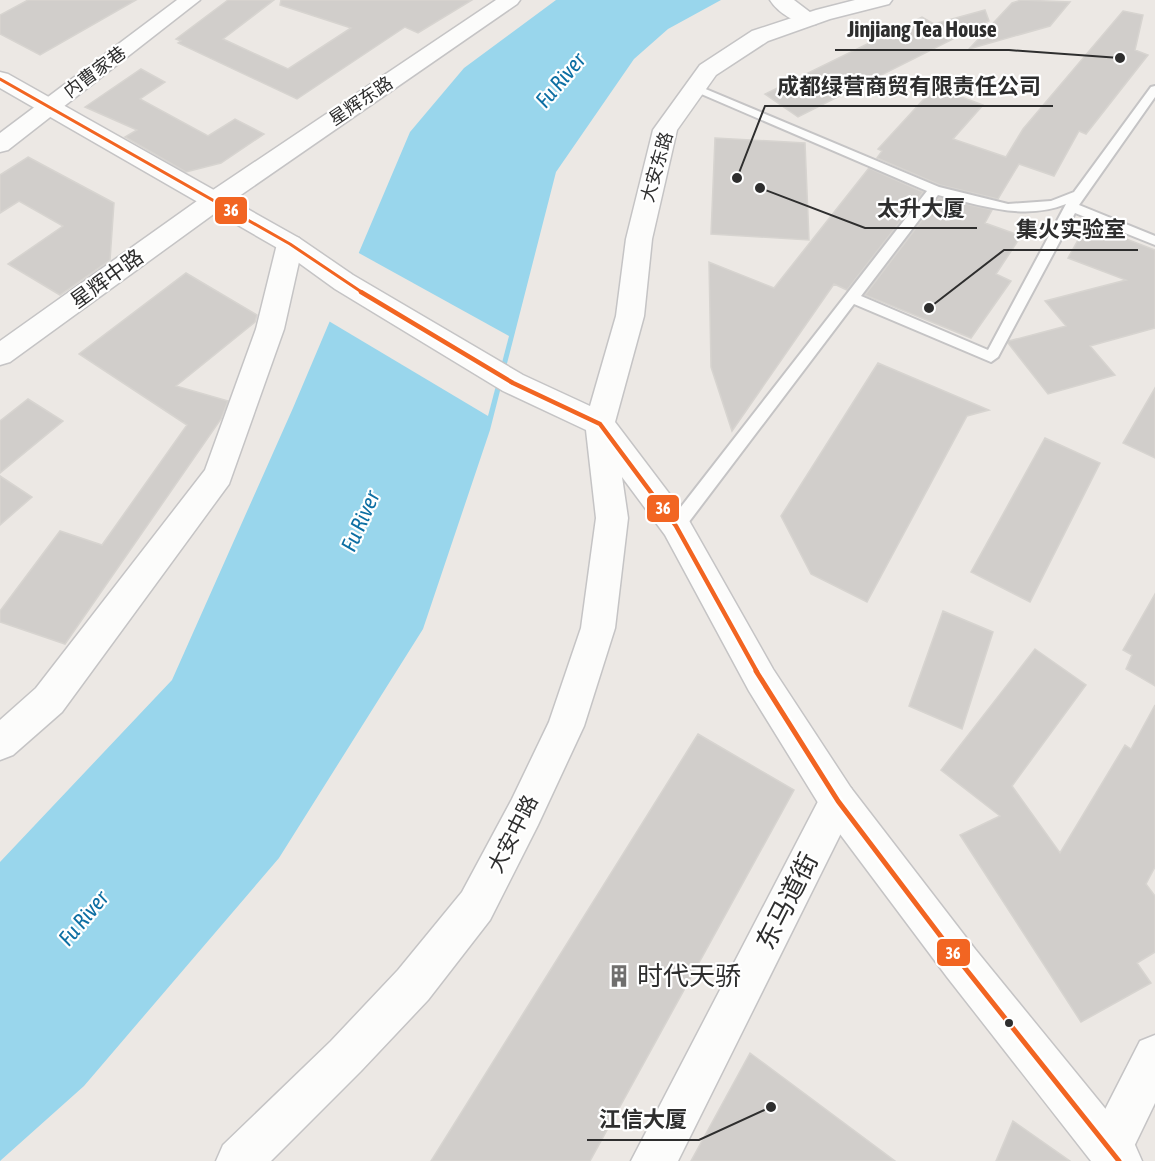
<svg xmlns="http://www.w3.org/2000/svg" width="1155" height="1161" font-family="'Asap Condensed','Noto Sans SC',sans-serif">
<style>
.water{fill:#99d6ec}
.pier{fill:#ece8e4}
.building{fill:#d1cecb;stroke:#d7d4d0;stroke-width:1.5}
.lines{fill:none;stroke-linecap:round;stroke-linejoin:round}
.lane-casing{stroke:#c5c4c5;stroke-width:4}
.street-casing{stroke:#c5c4c5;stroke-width:3}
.secondary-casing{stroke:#c5c4c5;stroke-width:3}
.lane{fill:#fcfcfb;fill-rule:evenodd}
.street{fill:#fcfcfb;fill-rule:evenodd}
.secondary{fill:#fcfcfb;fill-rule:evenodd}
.bus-1-far2-casing{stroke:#fff;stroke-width:6}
.bus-1-far1-casing{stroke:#fff;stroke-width:9}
.bus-1-casing{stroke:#fff;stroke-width:10}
.bus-1-far2{stroke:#f26522;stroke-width:3}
.bus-1-far1{stroke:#f26522;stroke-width:4.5}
.bus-1{stroke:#f26522;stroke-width:5}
.bus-dot{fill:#2e2e2e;stroke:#fff;stroke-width:2}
.labels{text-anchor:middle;stroke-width:4.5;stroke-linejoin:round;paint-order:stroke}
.far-street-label{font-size:18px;fill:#2e2e2e;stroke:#fff}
.street-label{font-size:21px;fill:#2e2e2e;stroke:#fff}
.water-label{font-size:22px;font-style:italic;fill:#0d6fa3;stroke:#fff}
.near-street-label{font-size:26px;fill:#2e2e2e;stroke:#fff}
.near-poi-label{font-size:26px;fill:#2e2e2e;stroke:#fff;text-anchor:start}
.leader{fill:none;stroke:#2e2e2e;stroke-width:2}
.callout-dot{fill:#2e2e2e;stroke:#fff;stroke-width:2}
.callout-label{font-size:22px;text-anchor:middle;font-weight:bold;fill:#2e2e2e;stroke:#fff;stroke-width:4.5;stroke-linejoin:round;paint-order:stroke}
.line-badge{stroke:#fff;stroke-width:2}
.badge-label{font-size:16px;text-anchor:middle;font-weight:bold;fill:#fff}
</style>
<rect width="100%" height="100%" fill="#ece8e4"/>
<!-- water -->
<path class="water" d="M556,0h165l-53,29 -34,30 -78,113 -66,258 -67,199 -144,229 -195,228 -84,75v-299l172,-182 121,-272 117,-276 54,-64z"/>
<!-- pier -->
<path class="pier" d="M357,252l152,84 -21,80 -161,-96z"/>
<!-- building -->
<path class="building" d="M28,0h108l-96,55 -40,-21v-19z
M228,0h46l-51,39 65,30 63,-41 -71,-23 1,-5h191l-54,33 -13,-6 -108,72 -119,-56 3,-2 -5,-2z
M1021,0l49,2 -20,24 -81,23 43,-46z
M985,10l4,11 -191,96 -33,-23 157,-77 12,7z
M1123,11l20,4 -8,35 13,5 -62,79 -7,-3 -25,45 -35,-12 -21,35 -58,-14 -63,-27 5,-7 -4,-2 57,-62 48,18 -30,34 53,18 17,-28z
M141,69l24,13 -25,17 68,37 27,-17 29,15 -43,29 -35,9 -61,-35 12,-7 -52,-23z
M715,138l90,5 4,97 -98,-6z
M28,157l86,46 -4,57 -50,35 -52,-31 55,-38 -44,-25 -19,12v-38z
M869,168l54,24 -76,98 -13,-6 -102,147 -21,-64 -2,-105 65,26z
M939,198l53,12 -7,13 36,13 -25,38 15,7 -40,57 -106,-43z
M1087,224l68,26v78l-65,18 25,29 -67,19 -40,-51 1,-2 57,-15 -21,-25 81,-21 -58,-22z
M186,273l71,42 -2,7 -79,64 52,15 -7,18 -156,225 -65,-22v-11l60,-80 42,14 85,-120 -108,-71z
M878,363l111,47 -22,6 -100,186 -56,-28 -30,-58z
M1155,388v70l-32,-15z
M28,399l35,22 -63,52v-52z
M1045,438l55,25 -70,139 -59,-30z
M0,476l32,21 -32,28z
M1155,594v92l-29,-17 6,-14 -9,-5z
M943,611l50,21 -31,97 -53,-23z
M1035,649l51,36 -74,101 48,67 65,-108 6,4 24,-44v162l-9,17 9,12v56l-18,11 14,20 -70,39 -121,-187 40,-19 -59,-46z
M698,734l96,56 -204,371h-159z
M750,1053l145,108h-204z
M1013,1121l57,40h-74z"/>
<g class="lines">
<!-- lane casing -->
<g class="lane-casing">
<path id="lane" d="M696,85l243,102 69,17 43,-3 23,-9 77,-105 4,-1v11l-76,108 76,31v9l-80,-32 -77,144 -7,5 -137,-58 -172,227 -6,2 -6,-2 -2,-5 2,-5 257,-330 -235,-101v-4zM938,195c42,10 86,26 128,9l-78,146 -127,-54z"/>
</g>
<!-- street casing -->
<g class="street-casing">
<path id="street" d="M177,0h23l-192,150 -8,2v-19z
M496,0h24l-3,4 -295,204 -212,154 -10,3v-24l204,-145z
M770,0h24l25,19 -3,5c-16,3 -38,-11 -46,-24z
M290,235l9,3 4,6 -19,85 -55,155 -167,228 -49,43 -13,5v-40l36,-32 169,-218 51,-141 21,-85 4,-6z
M838,783l13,5 6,13 -179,360h-47l194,-373z
M1155,1035v68l-28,58h-35l-5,-12 6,-16 47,-92z"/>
</g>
<!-- secondary casing -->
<g class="secondary-casing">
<path id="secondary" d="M855,0h37l-3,4 -59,15 -62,22 -52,34 -39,55 -25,109 -8,77 -29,106 72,95 86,152 78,119 124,161 160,196 7,16h-51l-144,-184 -122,-163 -76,-123 -84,-156 -43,-58 6,41 -13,110 -31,98 -46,99 -48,95 -62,80 -67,71 -90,90h-55l7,-16 108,-104 67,-71 64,-78 50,-93 37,-77 32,-94 15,-110 -10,-88 -83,-39 -168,-102 -54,-39 -281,-162v-16l8,2 291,164 54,37 170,100 67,31 26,-90 10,-77 27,-109 47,-65 52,-34 64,-21z"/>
</g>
<!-- lane -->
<use href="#lane" class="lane"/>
<!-- street -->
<use href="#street" class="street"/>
<!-- secondary -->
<use href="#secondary" class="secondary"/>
<!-- bus-1-far2 casing -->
<g class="bus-1-far2-casing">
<path id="bus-1-far2" d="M0,79l290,165 73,49"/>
</g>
<!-- bus-1-far1 casing -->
<g class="bus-1-far1-casing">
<path id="bus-1-far1" d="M361,292l152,91 87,41 76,102 81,146"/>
</g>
<!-- bus-1 casing -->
<g class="bus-1-casing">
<path id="bus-1" d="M756,671l82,130 123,162 158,198"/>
</g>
<!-- bus-1-far2 -->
<use href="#bus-1-far2" class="bus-1-far2"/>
<!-- bus-1-far1 -->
<use href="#bus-1-far1" class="bus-1-far1"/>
<!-- bus-1 -->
<use href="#bus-1" class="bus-1"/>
</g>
<!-- icons -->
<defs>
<g id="building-bare" transform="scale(1.8)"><path d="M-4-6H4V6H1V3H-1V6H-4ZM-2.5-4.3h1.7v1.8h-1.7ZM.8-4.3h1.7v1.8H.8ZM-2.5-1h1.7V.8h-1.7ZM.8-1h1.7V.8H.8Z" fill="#706f6e" stroke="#fff" stroke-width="2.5" paint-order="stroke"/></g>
</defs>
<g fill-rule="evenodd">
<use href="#building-bare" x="619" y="976"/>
</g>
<!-- markers -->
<circle class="bus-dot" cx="1009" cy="1023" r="5"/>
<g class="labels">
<!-- far-street labels -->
<g class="far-street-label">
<text transform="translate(95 72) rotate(-37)" y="6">内曹家巷</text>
<text transform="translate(361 101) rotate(-34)" y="6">星辉东路</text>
<text transform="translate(657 167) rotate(-74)" y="6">大安东路</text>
</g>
<!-- street labels -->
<g class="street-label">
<text transform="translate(107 279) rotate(-36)" y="7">星辉中路</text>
<text transform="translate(513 834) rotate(-63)" y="7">大安中路</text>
</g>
<!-- water labels -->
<g class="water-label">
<text transform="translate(560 80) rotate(-50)" y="8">Fu River</text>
<text transform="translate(360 521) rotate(-66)" y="8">Fu River</text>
<text transform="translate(83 918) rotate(-50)" y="8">Fu River</text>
</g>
<!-- near-street labels -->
<g class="near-street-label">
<text transform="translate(787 901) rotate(-63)" y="9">东马道街</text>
</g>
<!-- near-poi labels -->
<g class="near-poi-label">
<text x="637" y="985">时代天骄</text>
</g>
</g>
<!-- callouts -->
<path class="leader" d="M1120 58L1009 50H835M737 178L765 106H1053M760 188L865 228H977M929 308L1004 250H1138M771 1107L699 1140H587"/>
<g class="callout-dot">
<circle cx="1120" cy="58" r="6"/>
<circle cx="737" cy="178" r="6"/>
<circle cx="760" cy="188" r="6"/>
<circle cx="929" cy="308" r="6"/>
<circle cx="771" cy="1107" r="6"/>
</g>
<g class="callout-label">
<text x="922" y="37">Jinjiang Tea House</text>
<text x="909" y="94">成都绿营商贸有限责任公司</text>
<text x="921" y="216">太升大厦</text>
<text x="1071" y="237">集火实验室</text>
<text x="643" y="1127">江信大厦</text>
</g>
<g class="line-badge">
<rect x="214" y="196" width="34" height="29" rx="6" fill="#f26522"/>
<rect x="646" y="494" width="34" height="29" rx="6" fill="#f26522"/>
<rect x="936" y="938" width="35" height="29" rx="6" fill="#f26522"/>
</g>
<g class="badge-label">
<text x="231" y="216">36</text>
<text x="663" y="514">36</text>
<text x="953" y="959">36</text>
</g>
</svg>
